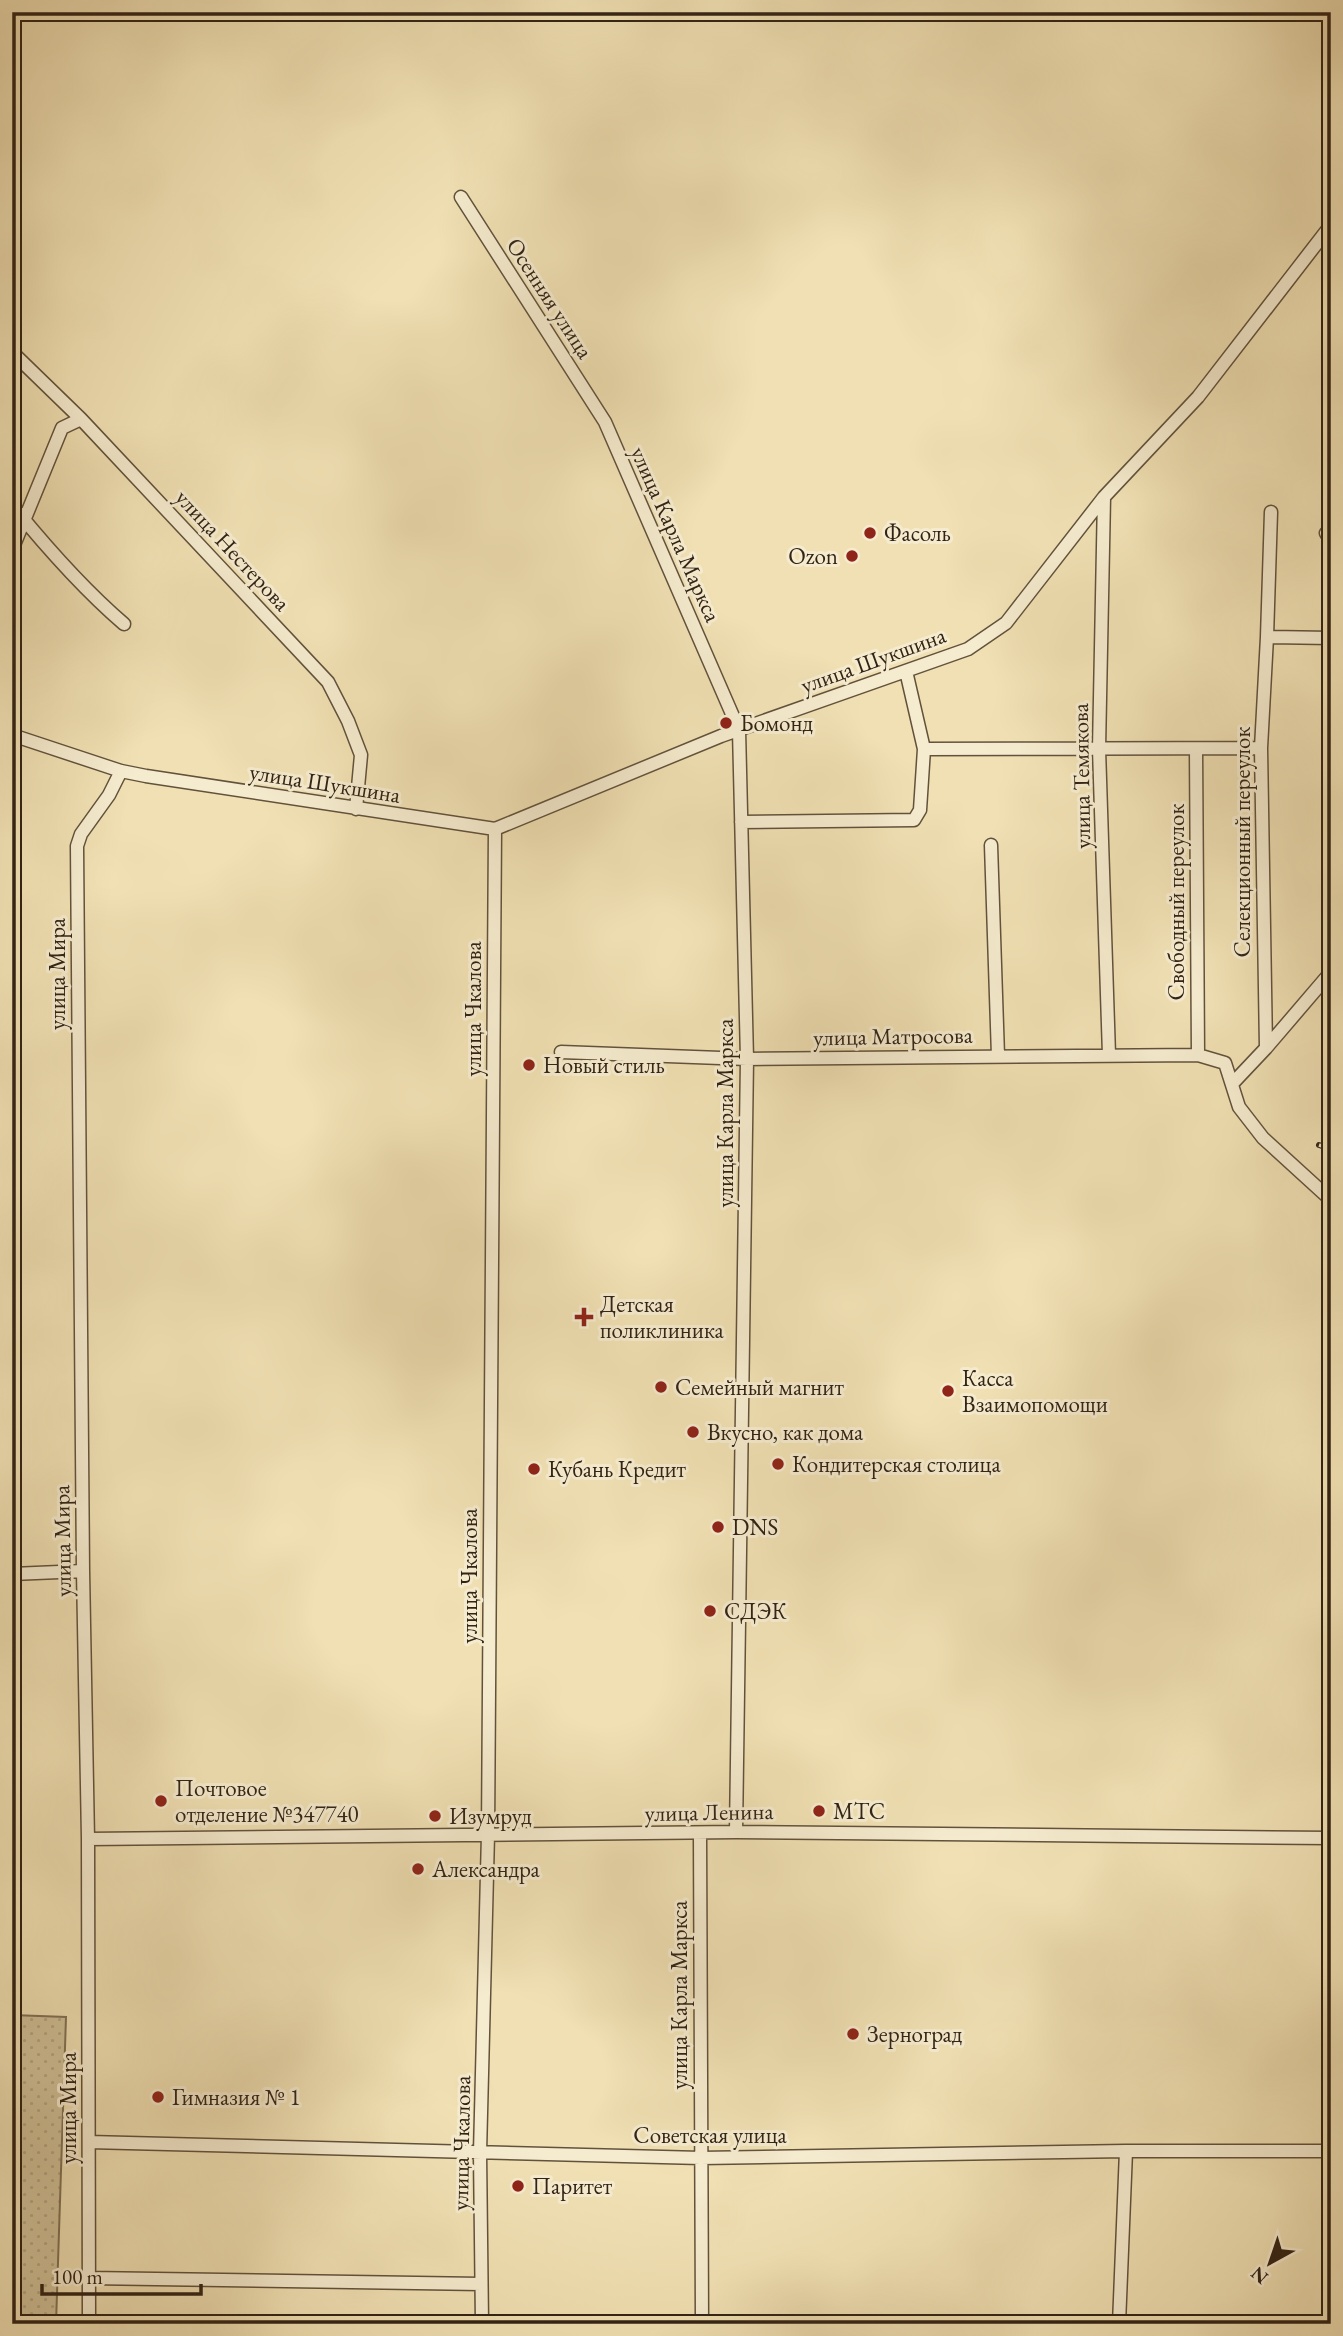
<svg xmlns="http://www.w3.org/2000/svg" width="1343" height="2336" font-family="'EB Garamond',serif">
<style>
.green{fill:url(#green-dots);stroke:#817256;stroke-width:2}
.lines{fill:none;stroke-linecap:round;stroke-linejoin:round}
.minor-casing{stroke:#62523c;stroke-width:15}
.minor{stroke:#f5ebce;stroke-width:12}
.rail-casing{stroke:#322315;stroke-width:6}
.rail{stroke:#f5ebce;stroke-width:3.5;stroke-dasharray:10;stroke-linecap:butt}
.poi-dot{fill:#8f2418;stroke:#f5ebce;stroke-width:2.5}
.labels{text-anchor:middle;stroke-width:6;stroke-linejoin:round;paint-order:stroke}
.street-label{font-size:23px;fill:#322315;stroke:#f5ebce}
.poi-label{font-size:23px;fill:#322315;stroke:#f5ebce;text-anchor:start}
</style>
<defs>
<pattern id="green-dots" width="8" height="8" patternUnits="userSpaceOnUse" patternTransform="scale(1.75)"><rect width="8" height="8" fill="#d0c098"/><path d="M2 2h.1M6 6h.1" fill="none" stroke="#b3a582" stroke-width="1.8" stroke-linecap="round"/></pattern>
</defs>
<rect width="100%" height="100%" fill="#f0e0b3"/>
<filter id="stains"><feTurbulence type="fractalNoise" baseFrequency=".00286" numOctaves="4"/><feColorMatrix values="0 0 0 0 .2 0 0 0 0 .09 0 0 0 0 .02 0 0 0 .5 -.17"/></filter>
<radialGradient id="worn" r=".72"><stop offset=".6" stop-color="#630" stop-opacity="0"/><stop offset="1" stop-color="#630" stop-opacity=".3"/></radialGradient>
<!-- green -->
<path class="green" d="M12,2015l54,2 -10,307h-44z"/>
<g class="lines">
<!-- minor casing -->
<g class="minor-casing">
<path id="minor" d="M461,197l144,225 134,308 8,329 -11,773
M12,352l69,67 247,263 20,39 13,34 -5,54
M1104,497l-5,252 10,306
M12,505c35,43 70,83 112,119
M1326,533l5,8
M12,550l50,-122 19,-9
M1267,637l64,1
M12,735l109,36 25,5 349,53 226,-93 247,-87 38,-26 98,-126 94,-100 133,-172
M924,749l337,-1
M1196,749l2,306
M741,822l173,-2 6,-10 4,-61 -18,-78
M991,845l7,211
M1266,1048l65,-76
M561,1052l186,7 451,-4 27,8 14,44 24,31 68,62
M1232,1084l34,-36 -5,-300 6,-111 4,-125
M12,1574l71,-3
M700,1834l2,490
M88,1839l648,-7 595,6
M89,2142l612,16 425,-7h205
M89,2278l392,6
M89,2324l-1,-485 -5,-268 -6,-725 4,-12 28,-39 12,-24
M482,2324l-2,-171 8,-319 7,-1005
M1119,2324l7,-173"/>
</g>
<!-- minor -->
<use href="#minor" class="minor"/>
<!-- rail casing -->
<g class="rail-casing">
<path id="rail" d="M1319,1145l12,4"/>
</g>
<!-- rail -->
<use href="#rail" class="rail"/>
</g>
<!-- markers -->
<g class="poi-dot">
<circle cx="870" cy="533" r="7"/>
<circle cx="852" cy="556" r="7"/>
<circle cx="726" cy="723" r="7"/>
<circle cx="529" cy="1065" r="7"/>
<path d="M580.5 1306.5h7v7h7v7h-7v7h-7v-7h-7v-7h7z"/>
<circle cx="661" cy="1387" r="7"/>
<circle cx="948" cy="1391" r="7"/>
<circle cx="693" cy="1432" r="7"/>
<circle cx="778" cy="1464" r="7"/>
<circle cx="534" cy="1469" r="7"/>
<circle cx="718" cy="1527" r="7"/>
<circle cx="710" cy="1611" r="7"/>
<circle cx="161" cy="1801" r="7"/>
<circle cx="819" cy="1811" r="7"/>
<circle cx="435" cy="1816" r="7"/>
<circle cx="418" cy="1869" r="7"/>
<circle cx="853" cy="2034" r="7"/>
<circle cx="158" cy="2097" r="7"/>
<circle cx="518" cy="2186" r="7"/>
</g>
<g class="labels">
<!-- street labels -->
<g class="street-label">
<text transform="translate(550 298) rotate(57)" y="8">Осенняя улица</text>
<text transform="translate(676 534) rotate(66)" y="8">улица Карла Маркса</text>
<text transform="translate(233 550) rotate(47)" y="8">улица Нестерова</text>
<text transform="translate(873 660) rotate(-20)" y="8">улица Шукшина</text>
<text transform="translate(1081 776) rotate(-91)" y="8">улица Темякова</text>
<text transform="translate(325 783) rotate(9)" y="8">улица Шукшина</text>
<text transform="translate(1242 842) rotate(-90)" y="8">Селекционный переулок</text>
<text transform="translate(1176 902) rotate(-90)" y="8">Свободный переулок</text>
<text transform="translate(57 974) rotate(-90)" y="8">улица Мира</text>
<text transform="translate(473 1009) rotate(-90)" y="8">улица Чкалова</text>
<text transform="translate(893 1036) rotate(-1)" y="8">улица Матросова</text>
<text transform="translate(725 1113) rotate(-90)" y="8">улица Карла Маркса</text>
<text transform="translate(62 1541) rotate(-91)" y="8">улица Мира</text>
<text transform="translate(469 1576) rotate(-90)" y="8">улица Чкалова</text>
<text transform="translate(709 1812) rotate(-1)" y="8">улица Ленина</text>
<text transform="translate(679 1995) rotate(-90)" y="8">улица Карла Маркса</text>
<text transform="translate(68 2108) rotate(-90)" y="8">улица Мира</text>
<text x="710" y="2143">Советская улица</text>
<text transform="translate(461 2143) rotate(-89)" y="8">улица Чкалова</text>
</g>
<!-- poi labels -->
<g class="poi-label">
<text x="884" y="541">Фасоль</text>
<text x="838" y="564" text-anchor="end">Ozon</text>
<text x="740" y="731">Бомонд</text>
<text x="543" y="1073">Новый стиль</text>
<text x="600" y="1312">Детская<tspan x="600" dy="26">поликлиника</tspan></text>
<text x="962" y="1386">Касса<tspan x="962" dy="26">Взаимопомощи</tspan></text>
<text x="675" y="1395">Семейный магнит</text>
<text x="707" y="1440">Вкусно, как дома</text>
<text x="792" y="1472">Кондитерская столица</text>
<text x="548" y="1477">Кубань Кредит</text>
<text x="732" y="1535">DNS</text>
<text x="724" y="1619">СДЭК</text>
<text x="175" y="1796">Почтовое<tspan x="175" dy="26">отделение №347740</tspan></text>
<text x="833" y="1819">МТС</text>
<text x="449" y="1824">Изумруд</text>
<text x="432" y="1877">Александра</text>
<text x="867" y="2042">Зерноград</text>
<text x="172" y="2105">Гимназия № 1</text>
<text x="532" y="2194">Паритет</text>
</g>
</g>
<!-- margin -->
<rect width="1343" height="2336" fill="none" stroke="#f0e0b3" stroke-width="42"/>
<rect x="14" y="14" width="1315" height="2308" fill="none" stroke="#322315" stroke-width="3.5"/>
<rect x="21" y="21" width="1301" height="2294" fill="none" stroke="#322315" stroke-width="2"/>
<!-- north arrow -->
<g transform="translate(1270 2263) rotate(220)" stroke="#f5ebce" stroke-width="5" paint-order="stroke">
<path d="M0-5L12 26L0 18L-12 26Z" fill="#322315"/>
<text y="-10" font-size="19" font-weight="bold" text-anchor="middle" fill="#322315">N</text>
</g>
<!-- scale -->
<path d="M42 2284v10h159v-10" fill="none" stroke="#322315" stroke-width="3.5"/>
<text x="52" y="2284" font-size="21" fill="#322315" stroke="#f5ebce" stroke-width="5" paint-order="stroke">100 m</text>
<rect width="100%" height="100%" filter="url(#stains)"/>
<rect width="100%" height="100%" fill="url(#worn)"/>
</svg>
